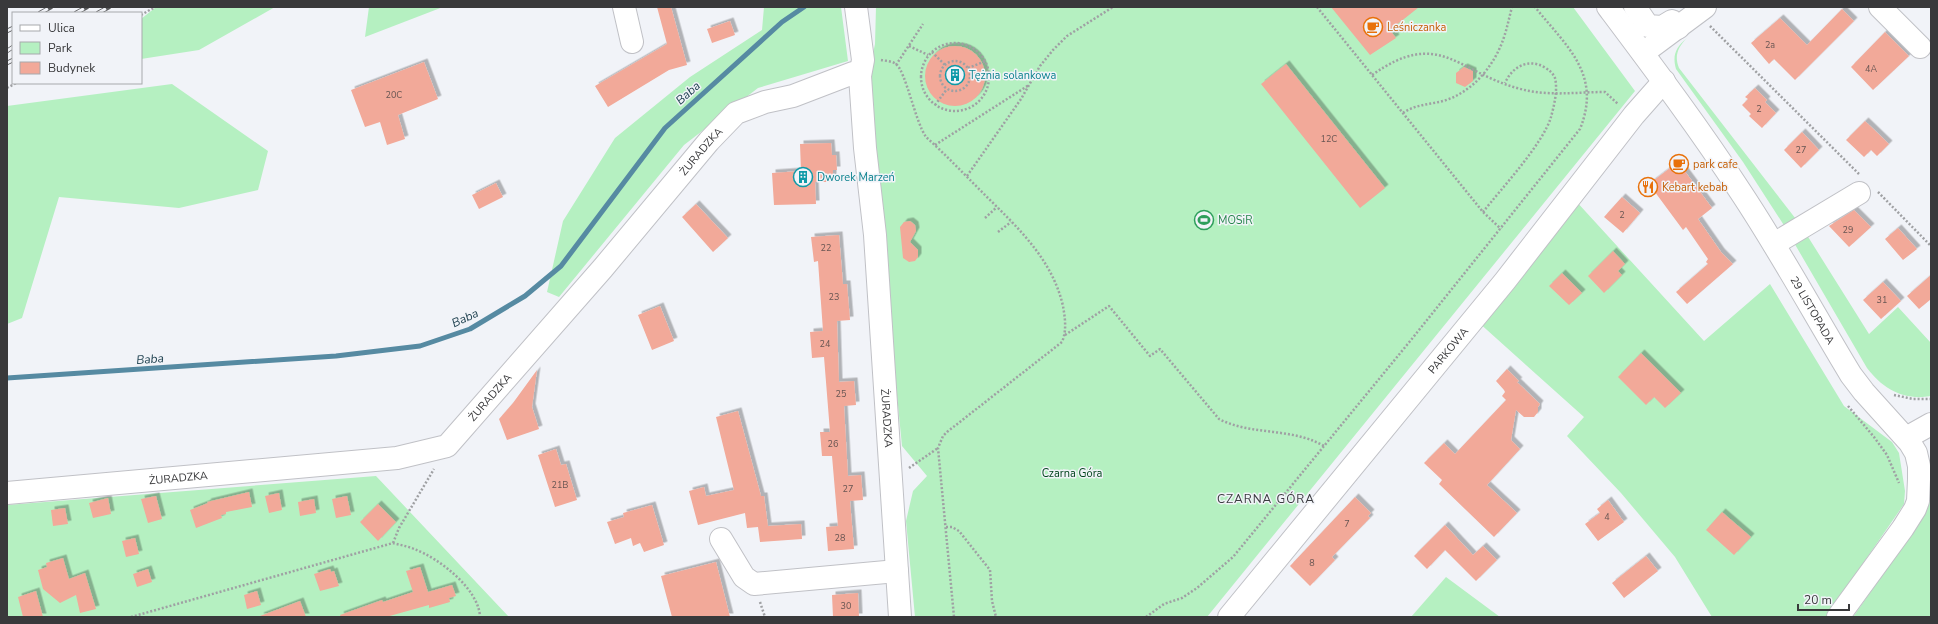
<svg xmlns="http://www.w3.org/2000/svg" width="1938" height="624" font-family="'Nunito Sans',sans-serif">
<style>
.green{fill:#b5f0c1}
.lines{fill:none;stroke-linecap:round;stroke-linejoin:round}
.stream{stroke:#568aa2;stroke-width:5}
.building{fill:#f2a999;filter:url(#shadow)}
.minor-casing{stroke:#c0c1c6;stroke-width:24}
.path{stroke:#9fa0a3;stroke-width:2.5;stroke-dasharray:2 2;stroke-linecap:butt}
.minor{stroke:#fff;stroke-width:22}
.rail-casing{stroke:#57585a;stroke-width:4.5}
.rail{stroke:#f1f3f8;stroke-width:3;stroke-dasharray:9;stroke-linecap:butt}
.labels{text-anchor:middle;stroke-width:3;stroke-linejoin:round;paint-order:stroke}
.number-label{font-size:9px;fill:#675552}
.food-label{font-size:11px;fill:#c56008;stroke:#f1f3f8;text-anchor:start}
.culture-label{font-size:11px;fill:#0d838f;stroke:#f1f3f8;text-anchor:start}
.street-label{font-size:11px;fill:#39393b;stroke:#f1f3f8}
.leisure-label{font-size:11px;fill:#27864d;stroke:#f1f3f8;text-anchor:start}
.park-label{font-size:11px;fill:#00451c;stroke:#f1f3f8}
.water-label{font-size:12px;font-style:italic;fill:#1e404f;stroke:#f1f3f8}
.neighbourhood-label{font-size:12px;letter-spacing:1px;fill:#3a3b3f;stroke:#f1f3f8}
</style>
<defs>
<filter id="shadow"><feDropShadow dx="3.5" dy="-3.5" stdDeviation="0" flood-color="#0004"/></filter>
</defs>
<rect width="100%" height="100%" fill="#f1f3f8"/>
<!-- green -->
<path class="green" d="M156,7h119l-76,43 -58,9v-40z
M369,7h74l-78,30z
M764,7h77l7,54 -90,27 -74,57 -125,152 -12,-5 16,-71 52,-83 75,-61 72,-47z
M876,7h697l62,84 -428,526h-292l-9,-96 7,-30 14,-15 -25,-30 -18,-183 -14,-195 5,-24z
M1687,38c-9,9 -13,18 -8,30l120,155 -12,7 -44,-68 -67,-93c-4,-14 0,-22 11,-31z
M172,84l96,67 -10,39 -79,18 -120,-11 -37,121 -15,6v-218z
M1575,200l129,141 66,-57 74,122 48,36 7,11 6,38 -1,13 -78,113h-114l-37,-60 -54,-64 -54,-57 17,-19 -107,-96z
M1805,232l64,102 29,-27 33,36v53c-27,5 -48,-7 -64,-28l-74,-127z
M376,476l133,141h-502v-112z
M1931,498v119h-78l66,-94z
M1446,577l54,40h-89z"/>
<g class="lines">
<!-- stream -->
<path class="stream" d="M7,378l329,-22 84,-10 50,-17 55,-33 36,-30 104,-138 117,-106 22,-15"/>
</g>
<!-- building -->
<path class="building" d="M657,7h14l16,58 -18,5 -61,37 -13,-21 72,-42z
M1331,7h88l-29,23 6,8 -26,17z
M1842,9l12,12 -59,59 -21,-21 -5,5 -18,-21 29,-25 27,27z
M730,21l5,14 -23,8 -5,-14z
M1885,32l24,24 -36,34 -22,-23z
M925 76a30 30 0 1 1 60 0a30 30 0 1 1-60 0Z
M424,62l14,37 -40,16 7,24 -18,6 -7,-23 -15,5 -14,-37z
M1286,64l99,124 -25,20 -99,-124z
M1464,67l9,4v10l-8,6 -9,-4v-10z
M1755,88l12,12 -2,2 11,11 -14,15 -13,-12 2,-2 -9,-9 6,-6 -3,-2z
M1865,121l24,23 -12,12 -6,-6 -7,7 -18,-17z
M1802,132l17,18 -18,18 -17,-18z
M831,143l1,12h4l1,15h-4v12h-18l1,22 -42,1 -2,-32 29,-2 -1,-27z
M1678,162l34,46 -14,11 23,33 12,12 -46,40 -11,-12 32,-28 -2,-2 2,-3 -22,-32 -3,3 -34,-46z
M496,183l7,14 -24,12 -7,-14z
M1622,197l18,16 -17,20 -19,-16z
M696,204l32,34 -15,14 -31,-35z
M1854,210l17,17 -22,20 -20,-21z
M910,221l5,4 1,6 -6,11 8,8v7l-3,4 -6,1 -6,-4 -3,-31 4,-5z
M1898,228l19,21 -14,11 -18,-21z
M839,235l4,49h4l3,36 -13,1 2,61 15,-1 2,24 -12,1 4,70 13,-1 2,25 -13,1 4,48 -26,2 -2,-24 12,-1 -6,-70h-10l-2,-24h10l-6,-75 -12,1 -2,-26 13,-1 -5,-70 -4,1 -3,-25z
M1613,251l12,13 -7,7 4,4 -18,18 -16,-17z
M1562,273l20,20 -13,12 -20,-19z
M1931,275v24l-12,10 -12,-13z
M1883,282l18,19 -20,18 -18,-19z
M660,306l14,35 -22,9 -14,-35z
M1641,353l40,40 -16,15 -11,-11 -8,8 -28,-28z
M1507,369l12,12 -2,1 23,22 -2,3v5l-4,5h-10l-8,-7 -5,30 9,9 -33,36 30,28 -23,24 -55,-53 3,-4 -18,-17 20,-20 11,11 51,-54 -4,-4 3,-4 -1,-2 -8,-9z
M537,370l-5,37 7,22 -32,11 -8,-21 14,-16z
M738,411l23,85h3l4,30 33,-2 1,15 -42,3 -2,-15 -11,1 -2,-15 -47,12 -9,-34 15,-4 2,9 28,-6 -18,-73z
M556,449l5,16 5,-1 11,36 -22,7 -17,-52z
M249,492l3,15 -26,5v2l-5,1 1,3 -26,10 -6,-18 18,-7 -1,-1z
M279,493l3,17 -13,3 -4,-17z
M156,496l6,23 -14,4 -7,-24z
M347,496l4,19 -15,3 -4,-19z
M1355,497l16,16 -3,3 2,2 -38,39 3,3 -25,26 -20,-20z
M108,498l3,16 -18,4 -4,-15z
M314,499l2,14 -16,3 -2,-14z
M1608,500l16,22 -26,19 -13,-17 15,-11 -3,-4z
M378,504l18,18 -18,19 -18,-19z
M652,505l12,40 -20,7 -4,-9 -7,3 -2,-8 -16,6 -8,-22 17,-5 -1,-4z
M65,508l3,16 -15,2 -2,-16z
M1722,512l29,25 -17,18 -28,-25z
M1445,525l28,30 10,-9 14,14 -21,21 -31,-31 -18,19 -13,-13z
M135,538l4,16 -13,3 -4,-16z
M1646,556l12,15 -34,27 -12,-15z
M63,558l6,21 16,-6 11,36 -16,4 -4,-18 -16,8 -17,-14 -5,-19 9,-3 -1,-4z
M716,562l14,55h-58l-11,-41z
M420,567l8,25 24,-7 4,11 -7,2 1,4 -21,6v-3l-43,12h-45l-1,-2 42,-15 1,2 30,-10 -7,-21z
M148,569l4,13 -15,5 -4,-13z
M330,569l1,3 3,-1 5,15 -19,5 -6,-17z
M36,591l7,26h-20l-5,-20z
M257,591l4,14 -14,4 -3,-14z
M858,593l1,24h-26l-1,-22z
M300,601l6,16h-45l-1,-1z"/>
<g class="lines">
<!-- minor casing -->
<g class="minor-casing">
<g id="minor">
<path d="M624,7l8,35"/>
<path id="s1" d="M856,7l7,53 -3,16 5,72 10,87 25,382"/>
<path id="s2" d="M1608,7c45,60 91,121 132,184 40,60 74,123 111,184l13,17 46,51 6,10 3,13v13l-1,22 -3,8 -12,19 -65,89"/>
<path d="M1635,7l13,19 14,1 10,-6 6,7"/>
<path d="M1880,7l40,40"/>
<path d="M1643,53l62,-46"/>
<path d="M1774,244l85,-51"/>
<path d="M1906,438l25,-14"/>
<path id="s3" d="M7,493l390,-35 50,-12 156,-178 106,-127 27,-28 29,-11 28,-6 60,-23 7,3"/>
<path d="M721,539l23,38 10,7 143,-13"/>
<path id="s4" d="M1229,617l276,-336 129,-166 30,-34"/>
</g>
</g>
<!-- path -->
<path class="path" d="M1317,7l166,205 18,17
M141,15l14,-8
M1710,26l150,149
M921 77a34 34 0 1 1 68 0a34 34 0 1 1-68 0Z
M909,46l19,9
M932,52l13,13
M881,60c5,1 11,1 15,4 10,8 19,57 30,73 20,18 38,37 57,56 33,33 69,65 80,113 2,12 4,24 -1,36l-115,90 -4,4 -5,12 16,169
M940 76a15 15 0 1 1 30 0a15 15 0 1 1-30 0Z
M896,65l27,-41
M968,68l18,-7
M1372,75c67,-47 84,-4 145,13 30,9 58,4 88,4l13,12
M7,88l9,-5
M935,105l12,-16
M1403,113c14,-10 31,-8 46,-14 26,-10 45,-34 54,-59 4,-11 6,-22 9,-33
M935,145l94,-60
M967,176l54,-77 19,-33 13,-16 14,-14 46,-29
M1878,192l53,54
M1483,212c18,-23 60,-68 68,-95 3,-11 7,-27 4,-39 -2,-5 -6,-8 -11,-11 -16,-9 -32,0 -39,16
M985,218l12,-11
M998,232l13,-10
M1065,335l44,-29 41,50 10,-7 59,70c33,17 72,8 105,27
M1894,395l19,4h18
M1848,406l26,31 13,18 12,28
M909,468l29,-20
M946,527h6l7,4 31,39 2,31 4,16
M393,543l6,-15 35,-59
M760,602l5,15
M131,617l262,-74c7,2 14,3 21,6 25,9 65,40 66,68
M1146,617l18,-13 18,-6 15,-10 36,-31 178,-217 169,-211c22,-55 -13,-82 -45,-122"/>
<!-- minor -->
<use href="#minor" class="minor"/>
<!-- rail casing -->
<g class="rail-casing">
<path id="rail" d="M40,13l11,-6
M76,13l11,-6
M98,13l11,-6
M7,31l6,-3
M7,51l6,-4
M7,63l6,-3"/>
</g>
<!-- rail -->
<use href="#rail" class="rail"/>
</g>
<!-- icons -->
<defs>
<g id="cafe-ring" transform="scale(1)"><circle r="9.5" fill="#f1f3f8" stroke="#e8710a" stroke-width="1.5"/><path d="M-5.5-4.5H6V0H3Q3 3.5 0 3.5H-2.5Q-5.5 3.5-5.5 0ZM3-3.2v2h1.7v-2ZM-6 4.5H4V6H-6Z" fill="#e8710a"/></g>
<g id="building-ring" transform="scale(1)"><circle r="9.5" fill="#f1f3f8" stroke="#0f9aa8" stroke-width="1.5"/><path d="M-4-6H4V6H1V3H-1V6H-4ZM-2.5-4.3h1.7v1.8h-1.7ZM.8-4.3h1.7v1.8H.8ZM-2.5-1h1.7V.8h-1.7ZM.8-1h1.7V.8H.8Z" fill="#0f9aa8"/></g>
<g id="restaurant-ring" transform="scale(1)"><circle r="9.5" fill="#f1f3f8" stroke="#e8710a" stroke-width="1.5"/><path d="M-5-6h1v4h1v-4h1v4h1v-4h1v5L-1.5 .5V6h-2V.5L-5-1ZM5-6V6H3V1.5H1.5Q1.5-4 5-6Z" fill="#e8710a"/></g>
<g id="stadium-ring" transform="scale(1)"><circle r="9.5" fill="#f1f3f8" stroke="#2e9e5b" stroke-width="1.5"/><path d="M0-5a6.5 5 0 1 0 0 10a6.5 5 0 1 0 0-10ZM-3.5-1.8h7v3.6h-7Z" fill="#2e9e5b"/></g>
</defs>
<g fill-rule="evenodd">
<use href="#cafe-ring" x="1373" y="27"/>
<use href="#building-ring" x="955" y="75"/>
<use href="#cafe-ring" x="1679" y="164"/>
<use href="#building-ring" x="803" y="177"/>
<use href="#restaurant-ring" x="1648" y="187"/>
<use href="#stadium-ring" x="1204" y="220"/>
</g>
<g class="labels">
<!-- number labels -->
<g class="number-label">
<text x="1770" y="48">2a</text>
<text x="1871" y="72">4A</text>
<text x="394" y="98">20C</text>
<text x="1759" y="112">2</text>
<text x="1329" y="142">12C</text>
<text x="1801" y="153">27</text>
<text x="1622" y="218">2</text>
<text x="1848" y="233">29</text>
<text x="826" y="251">22</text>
<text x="834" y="300">23</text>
<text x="1882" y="303">31</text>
<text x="825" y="347">24</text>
<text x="841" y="397">25</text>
<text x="833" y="447">26</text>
<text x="560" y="488">21B</text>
<text x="848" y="492">27</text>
<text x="1607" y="520">4</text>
<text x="1347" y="527">7</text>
<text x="840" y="541">28</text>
<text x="1312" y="566">8</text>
<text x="846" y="609">30</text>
</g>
<!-- food labels -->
<g class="food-label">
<text x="1387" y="31">Leśniczanka</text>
<text x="1693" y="168">park cafe</text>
<text x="1662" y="191">Kebart kebab</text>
</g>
<!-- culture labels -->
<g class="culture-label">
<text x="969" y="79">Tężnia solankowa</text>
<text x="817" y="181">Dworek Marzeń</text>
</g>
<!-- street labels -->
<g class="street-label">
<text dy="4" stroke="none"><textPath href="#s3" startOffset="832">ŻURADZKA</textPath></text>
<text dy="4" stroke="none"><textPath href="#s2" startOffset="366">29 LISTOPADA</textPath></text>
<text dy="4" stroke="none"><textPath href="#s4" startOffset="345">PARKOWA</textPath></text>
<text dy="4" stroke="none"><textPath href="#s3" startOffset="508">ŻURADZKA</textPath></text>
<text dy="4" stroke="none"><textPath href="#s1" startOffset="413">ŻURADZKA</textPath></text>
<text dy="4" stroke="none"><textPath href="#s3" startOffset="172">ŻURADZKA</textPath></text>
</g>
<!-- leisure labels -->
<g class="leisure-label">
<text x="1218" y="224">MOSiR</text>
</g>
<!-- park labels -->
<g class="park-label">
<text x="1072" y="477">Czarna Góra</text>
</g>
<!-- water labels -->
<g class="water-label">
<text transform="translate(688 93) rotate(-42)" y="4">Baba</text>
<text transform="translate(465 318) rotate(-25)" y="4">Baba</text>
<text transform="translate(150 359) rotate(-4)" y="4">Baba</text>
</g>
<!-- neighbourhood labels -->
<g class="neighbourhood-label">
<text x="1266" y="503">CZARNA GÓRA</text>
</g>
</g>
<!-- border -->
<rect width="1938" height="624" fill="none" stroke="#39393b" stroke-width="16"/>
<!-- legend -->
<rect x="12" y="12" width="130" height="72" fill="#f1f3f8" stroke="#a7a9ac"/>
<rect x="20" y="25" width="20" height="6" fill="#ffffff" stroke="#a7a9ac"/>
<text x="48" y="32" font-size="12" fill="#39393b">Ulica</text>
<rect x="20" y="42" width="20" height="12" fill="#b5f0c1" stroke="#a7a9ac"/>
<text x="48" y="52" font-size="12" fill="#39393b">Park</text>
<rect x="20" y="62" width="20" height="12" fill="#f2a999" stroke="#a7a9ac"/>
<text x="48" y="72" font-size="12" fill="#39393b">Budynek</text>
<!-- scale -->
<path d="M1798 604v6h51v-6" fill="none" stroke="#39393b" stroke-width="2"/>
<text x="1804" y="604" font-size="12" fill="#39393b" stroke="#f1f3f8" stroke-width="3" paint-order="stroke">20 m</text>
</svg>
